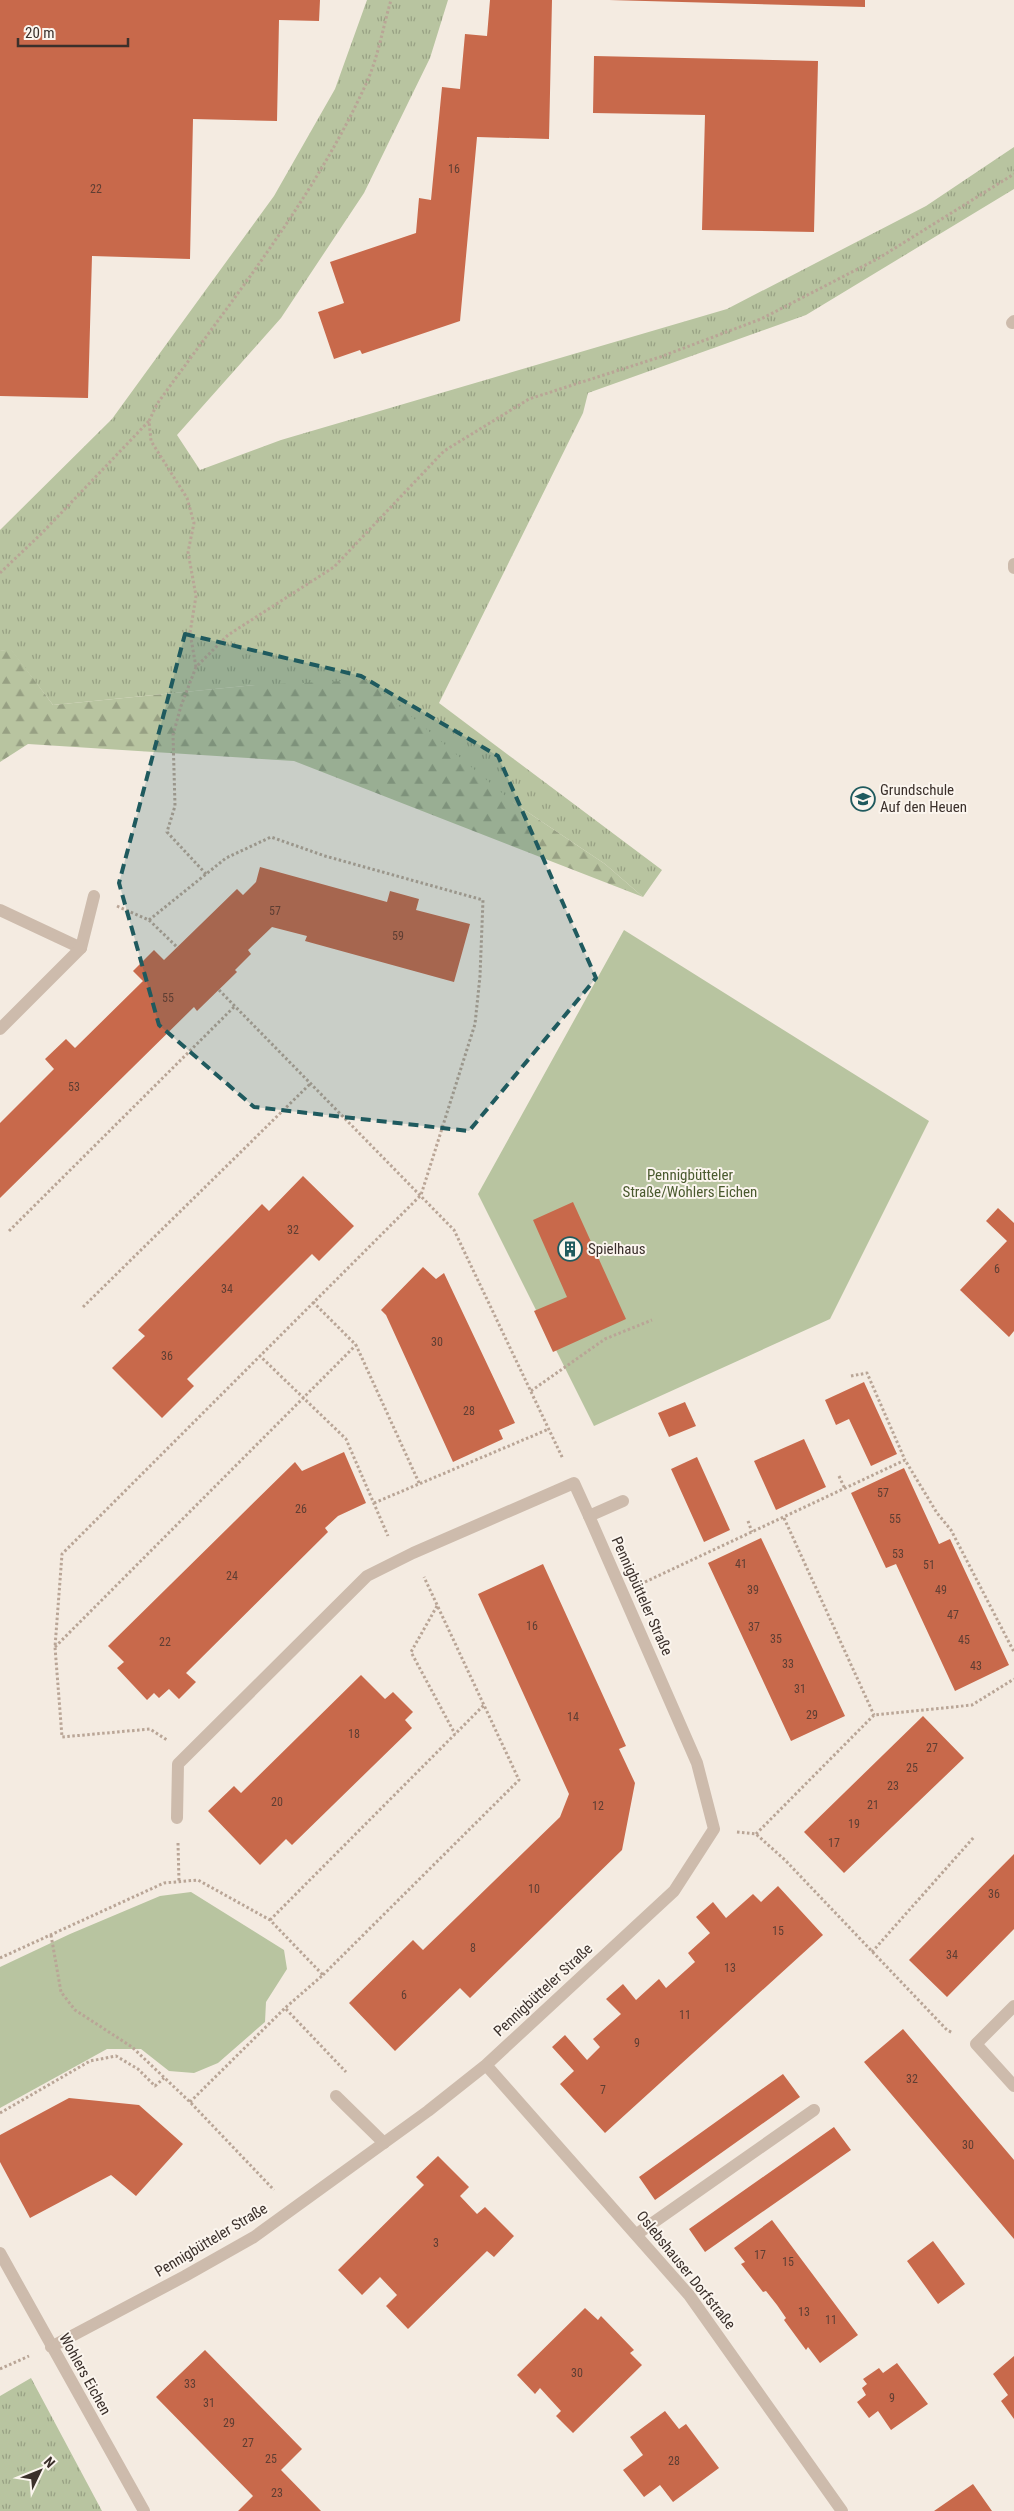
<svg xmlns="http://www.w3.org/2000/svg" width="1014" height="2511" font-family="'Roboto Condensed',sans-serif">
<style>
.grass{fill:url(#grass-tufts)}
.forest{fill:url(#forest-firs)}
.park{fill:#b8c4a0}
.building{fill:#c8694b}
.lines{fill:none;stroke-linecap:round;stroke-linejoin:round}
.path{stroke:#b9a596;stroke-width:3;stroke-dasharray:2.5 2.5;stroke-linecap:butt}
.lane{stroke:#cdbbac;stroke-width:12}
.street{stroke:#cdbbac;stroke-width:12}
.marked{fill:#1f5a5e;fill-opacity:0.2;stroke:#1f5a5e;stroke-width:4;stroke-dasharray:10 6;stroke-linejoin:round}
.labels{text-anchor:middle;stroke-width:4;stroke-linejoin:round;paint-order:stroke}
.number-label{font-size:12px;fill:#5e3e33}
.poi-label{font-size:15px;fill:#3b302b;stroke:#fbf5ee;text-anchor:start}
.park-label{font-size:15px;fill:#4a5a2e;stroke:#fbf5ee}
.street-label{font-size:15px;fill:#3b302b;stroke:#fbf5ee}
</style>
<defs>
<pattern id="grass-tufts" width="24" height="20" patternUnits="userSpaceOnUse" patternTransform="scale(1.25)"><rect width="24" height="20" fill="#b8c4a0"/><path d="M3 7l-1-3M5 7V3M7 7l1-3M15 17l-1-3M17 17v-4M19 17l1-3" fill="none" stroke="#97a083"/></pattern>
<pattern id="forest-firs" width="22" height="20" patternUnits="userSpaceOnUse" patternTransform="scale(1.25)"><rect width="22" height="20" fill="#b8c4a0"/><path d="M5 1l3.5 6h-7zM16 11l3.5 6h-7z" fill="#97a083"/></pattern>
</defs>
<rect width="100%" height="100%" fill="#f4ebe1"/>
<!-- grass -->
<path class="grass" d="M367,0h81l-18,58 -66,135 -83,125 -104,117 23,35 81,-30 446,-131 199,-103 88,-59v42l-208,126 -218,78 -5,20 -144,290 223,167 -19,27 -38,-33 -91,-61 -259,-118 -202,20 -42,-55 -11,1v-121l112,-111 162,-223 61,-107z
M31,2378l71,133h-102v-115z"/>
<!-- forest -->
<path class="forest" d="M11,649l42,56 202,-20 113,-5 146,123 91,61 38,33 -349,-136 -266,-17 -28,18v-111z"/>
<!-- park -->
<path class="park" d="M624,930l305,191 -99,198 -236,107 -116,-232z
M191,1892l93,58 3,19 -21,33 -1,20 -47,41 -24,10 -25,-2 -28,-22h-34l-107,59v-141l70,-33 90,-38z"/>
<!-- building -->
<path class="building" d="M0,0h320l-1,21 -40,-1 -2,101 -84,-2 -3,140 -98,-3 -4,142 -88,-2z
M490,0h62l-3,139 -72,-2 -17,184 -98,33 -2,-4 -26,9 -16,-47 26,-9 -14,-41 86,-29 3,-35 12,2 11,-113 18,2 5,-55 22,2z
M609,0h256v7z
M594,56l224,5 -4,171 -112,-2 3,-115 -112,-2z
M260,867l127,35 3,-11 29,8 -3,11 54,14 -16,58 -149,-41 2,-5 -35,-9 -24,23 3,4 -16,16 2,2 -40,39 -3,-4 -194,191v-75l54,-54 -9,-10 21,-20 9,9 68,-67 -10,-10 21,-21 10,10 73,-71 6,6 13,-13z
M303,1176l51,50 -35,35 -7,-7 -125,125 7,7 -32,32 -50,-50 33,-32 -7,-6 95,-96 29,-30 7,7z
M573,1202l53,117 -73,33 -19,-41 33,-14 -34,-77z
M998,1208l16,15v108l-5,6 -49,-47 47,-49 -21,-20z
M423,1267l13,12 8,-6 71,150 -16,7 4,9 -50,23 -67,-147 -5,-5z
M864,1382l33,72 -26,12 -22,-47 -13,6 -11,-25z
M685,1402l11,24 -27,11 -11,-24z
M804,1439l22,48 -50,23 -22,-49z
M344,1452l22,51 -28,13 -13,12 3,4 -142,141 10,9 -17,17 -10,-10 -10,9 -5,-5 -7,7 -30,-32 7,-6 -16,-16 187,-184 7,9z
M697,1457l33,73 -26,12 -33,-73z
M904,1468l35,76 11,-5 59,126 -54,26 -59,-127 -10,4 -35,-75z
M761,1538l84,178 -54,25 -83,-178z
M543,1564l83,182 -7,3 16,34 -13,67 -152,148 -10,-10 -65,63 -46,-48 64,-63 10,10 137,-133 9,-23 -91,-200z
M361,1675l24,24 8,-7 20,20 -8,8 7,8 -120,117 -6,-6 -26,26 -52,-54 26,-25 7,7z
M923,1716l41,42 -120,115 -40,-41z
M1014,1854v75l-67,68 -38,-37z
M778,1886l45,49 -218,198 -45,-49 14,-13 -22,-24 13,-12 22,25 13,-13 -7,-8 28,-25 -15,-15 17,-15 13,16 23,-21 7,9 29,-26 -7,-9 22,-20 -14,-16 17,-15 13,16 27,-24 8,8z
M903,2029l111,131v79l-150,-177z
M783,2074l17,23 -145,103 -16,-23z
M69,2098l70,7 44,39 -47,52 -25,-21 -81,43 -30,-56v-27z
M834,2127l17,23 -146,102 -16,-23z
M438,2156l31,31 -9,9 17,18 8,-7 29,29 -20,21 -7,-6 -79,78 -22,-23 11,-11 -17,-18 -18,18 -24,-25 86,-85 -8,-8z
M772,2220l86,115 -38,28 -12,-16 -2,3 -22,-30 2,-2 -9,-13 -11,-14 -3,1 -22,-28 4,-2 -11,-14z
M933,2241l32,43 -27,20 -31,-43z
M585,2308l13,12 3,-4 33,34 -4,3 12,12 -69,68 -17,-17 5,-5 -21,-23 -5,6 -18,-19z
M205,2350l97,99 -21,21 40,41h-83l15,-15 -97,-99z
M1014,2356v63l-13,-18 7,-6 -15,-21z
M897,2363l31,41 -37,26 -13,-19 -9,7 -12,-16 9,-7 -4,-7 5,-4 -4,-5 16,-11 4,5z
M665,2411l14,18 7,-5 33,44 -46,34 -13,-17 -16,12 -21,-27 20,-15 -13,-18z
M973,2484l19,27h-58z"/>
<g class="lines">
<!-- path -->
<path class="path" d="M0,573l42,-40 107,-112
M196,667l-6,-34 6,-37 -8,-44 6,-29 -7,-25 -36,-57 -2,-20 8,-17c74,-103 156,-204 209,-320 12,-26 17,-57 25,-84
M206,874l-39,-42 8,-26 -2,-71 8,-29 15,-39 32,-32 106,-68 110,-116 85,-52 131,-42 101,-38 118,-61 135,-84
M117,906l32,14 29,28
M149,920l77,-62 45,-21 54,19 158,44 -3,76 -5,48 -54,171 -359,359 -7,93 7,90 88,-8 17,11
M219,990l235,240 109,229
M9,1231l226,-225
M313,1302l43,43 64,140
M83,1307l228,-224
M259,1355l87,84 42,97
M851,1376l16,-3 38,87
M531,1391l74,-52 47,-19
M839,1476l6,13
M374,1503l175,-74
M784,1518l90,197
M748,1521l4,11
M645,1582l260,-122 32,53 14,17 63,122
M437,1606l-26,46 44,82
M55,1647l301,-302
M737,1832l19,2 29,26 162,170 6,3
M756,1834l118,-119 98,-10 42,-26
M178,1843l1,39
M270,1920l215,-216
M51,1935l10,57 14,18 57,37 58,55 84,88
M872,1952l102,-115
M0,1958l164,-75 34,-3 72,40 53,55 -38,33 61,64
M323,1975l196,-195 -95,-203
M190,2102l95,-94
M0,2113l90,-52 26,-5 22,13 17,17 9,-8
M0,2369l29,-13"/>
<!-- lane -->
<path class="lane" d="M1012,323l2,-2
M1014,564v4
M0,910l81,38
M177,1818l1,-54 189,-188 46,-23 161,-70 15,33
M336,2096l48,47
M637,2234l177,-124"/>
<!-- street -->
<path class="street" d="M0,1029l81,-81 13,-52
M1014,2006l-38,38 38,42
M486,2065l203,230 153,216
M0,2253l144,258
M51,2347l134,-71 69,-39 174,-126 58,-46 188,-174 40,-62 -17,-66 -108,-247 34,-15"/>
</g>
<!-- marked area -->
<path class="marked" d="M185,634l176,42 137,80 98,222 -127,153 -215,-24 -95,-82 -40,-142z"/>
<!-- icons -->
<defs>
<g id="school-ring" transform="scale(1.25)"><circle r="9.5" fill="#fbf5ee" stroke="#1f5a5e" stroke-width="1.5"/><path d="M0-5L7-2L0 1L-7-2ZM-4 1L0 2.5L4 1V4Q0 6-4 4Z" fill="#1f5a5e"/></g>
<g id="building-ring" transform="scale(1.25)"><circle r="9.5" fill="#fbf5ee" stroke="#1f5a5e" stroke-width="1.5"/><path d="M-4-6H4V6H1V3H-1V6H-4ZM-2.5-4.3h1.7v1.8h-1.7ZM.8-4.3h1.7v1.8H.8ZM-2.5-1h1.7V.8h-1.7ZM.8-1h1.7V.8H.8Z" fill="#1f5a5e"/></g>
</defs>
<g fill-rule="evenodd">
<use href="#school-ring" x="863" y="799"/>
<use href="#building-ring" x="570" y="1249"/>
</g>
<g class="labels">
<!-- number labels -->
<g class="number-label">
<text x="454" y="173">16</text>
<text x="96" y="193">22</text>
<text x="275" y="915">57</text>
<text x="398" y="940">59</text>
<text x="168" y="1002">55</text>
<text x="74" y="1091">53</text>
<text x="293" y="1234">32</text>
<text x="997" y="1273">6</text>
<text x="227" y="1293">34</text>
<text x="437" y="1346">30</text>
<text x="167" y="1360">36</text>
<text x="469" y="1415">28</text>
<text x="883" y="1497">57</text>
<text x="301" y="1513">26</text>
<text x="895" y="1523">55</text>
<text x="898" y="1558">53</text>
<text x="741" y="1568">41</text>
<text x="929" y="1569">51</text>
<text x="232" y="1580">24</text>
<text x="753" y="1594">39</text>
<text x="941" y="1594">49</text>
<text x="953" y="1619">47</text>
<text x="532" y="1630">16</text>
<text x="754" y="1631">37</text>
<text x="776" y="1643">35</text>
<text x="964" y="1644">45</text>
<text x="165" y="1646">22</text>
<text x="788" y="1668">33</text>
<text x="976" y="1670">43</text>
<text x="800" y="1693">31</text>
<text x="812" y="1719">29</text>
<text x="573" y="1721">14</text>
<text x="354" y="1738">18</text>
<text x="932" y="1752">27</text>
<text x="912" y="1772">25</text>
<text x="893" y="1790">23</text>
<text x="277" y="1806">20</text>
<text x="873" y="1809">21</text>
<text x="598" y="1810">12</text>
<text x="854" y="1828">19</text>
<text x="834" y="1847">17</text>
<text x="534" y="1893">10</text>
<text x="994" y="1898">36</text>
<text x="778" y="1935">15</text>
<text x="473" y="1952">8</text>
<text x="952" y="1959">34</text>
<text x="730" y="1972">13</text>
<text x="404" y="1999">6</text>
<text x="685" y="2019">11</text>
<text x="637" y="2047">9</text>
<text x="912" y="2083">32</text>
<text x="603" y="2094">7</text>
<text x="968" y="2149">30</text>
<text x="436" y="2247">3</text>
<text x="760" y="2259">17</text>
<text x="788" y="2266">15</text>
<text x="804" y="2316">13</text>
<text x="831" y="2324">11</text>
<text x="577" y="2377">30</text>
<text x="190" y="2388">33</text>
<text x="892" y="2402">9</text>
<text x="209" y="2407">31</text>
<text x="229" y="2427">29</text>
<text x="248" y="2447">27</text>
<text x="271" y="2463">25</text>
<text x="674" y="2465">28</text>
<text x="277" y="2497">23</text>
</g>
<!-- poi labels -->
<g class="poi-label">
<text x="880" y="795">Grundschule<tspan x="880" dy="17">Auf den Heuen</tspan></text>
<text x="588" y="1254">Spielhaus</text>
</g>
<!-- park labels -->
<g class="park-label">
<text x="690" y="1180">Pennigbütteler<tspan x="690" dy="17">Straße/Wohlers Eichen</tspan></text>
</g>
<!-- street labels -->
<g class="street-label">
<text transform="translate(642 1596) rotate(66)" y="5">Pennigbütteler Straße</text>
<text transform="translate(543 1990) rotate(-43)" y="5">Pennigbütteler Straße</text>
<text transform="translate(211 2240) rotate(-31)" y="5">Pennigbütteler Straße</text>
<text transform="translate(686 2270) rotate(51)" y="5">Oslebshauser Dorfstraße</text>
<text transform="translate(85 2374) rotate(61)" y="5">Wohlers Eichen</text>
</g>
</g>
<!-- north arrow -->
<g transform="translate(40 2471) rotate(47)" stroke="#fbf5ee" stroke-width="4" paint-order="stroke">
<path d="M0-4L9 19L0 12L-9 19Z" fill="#3b302b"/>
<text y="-8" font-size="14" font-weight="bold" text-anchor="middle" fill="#3b302b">N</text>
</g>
<!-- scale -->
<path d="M18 38v8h110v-8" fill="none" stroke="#3b302b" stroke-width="2.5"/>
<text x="25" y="38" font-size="15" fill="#3b302b" stroke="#fbf5ee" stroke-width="4" paint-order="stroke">20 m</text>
</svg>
